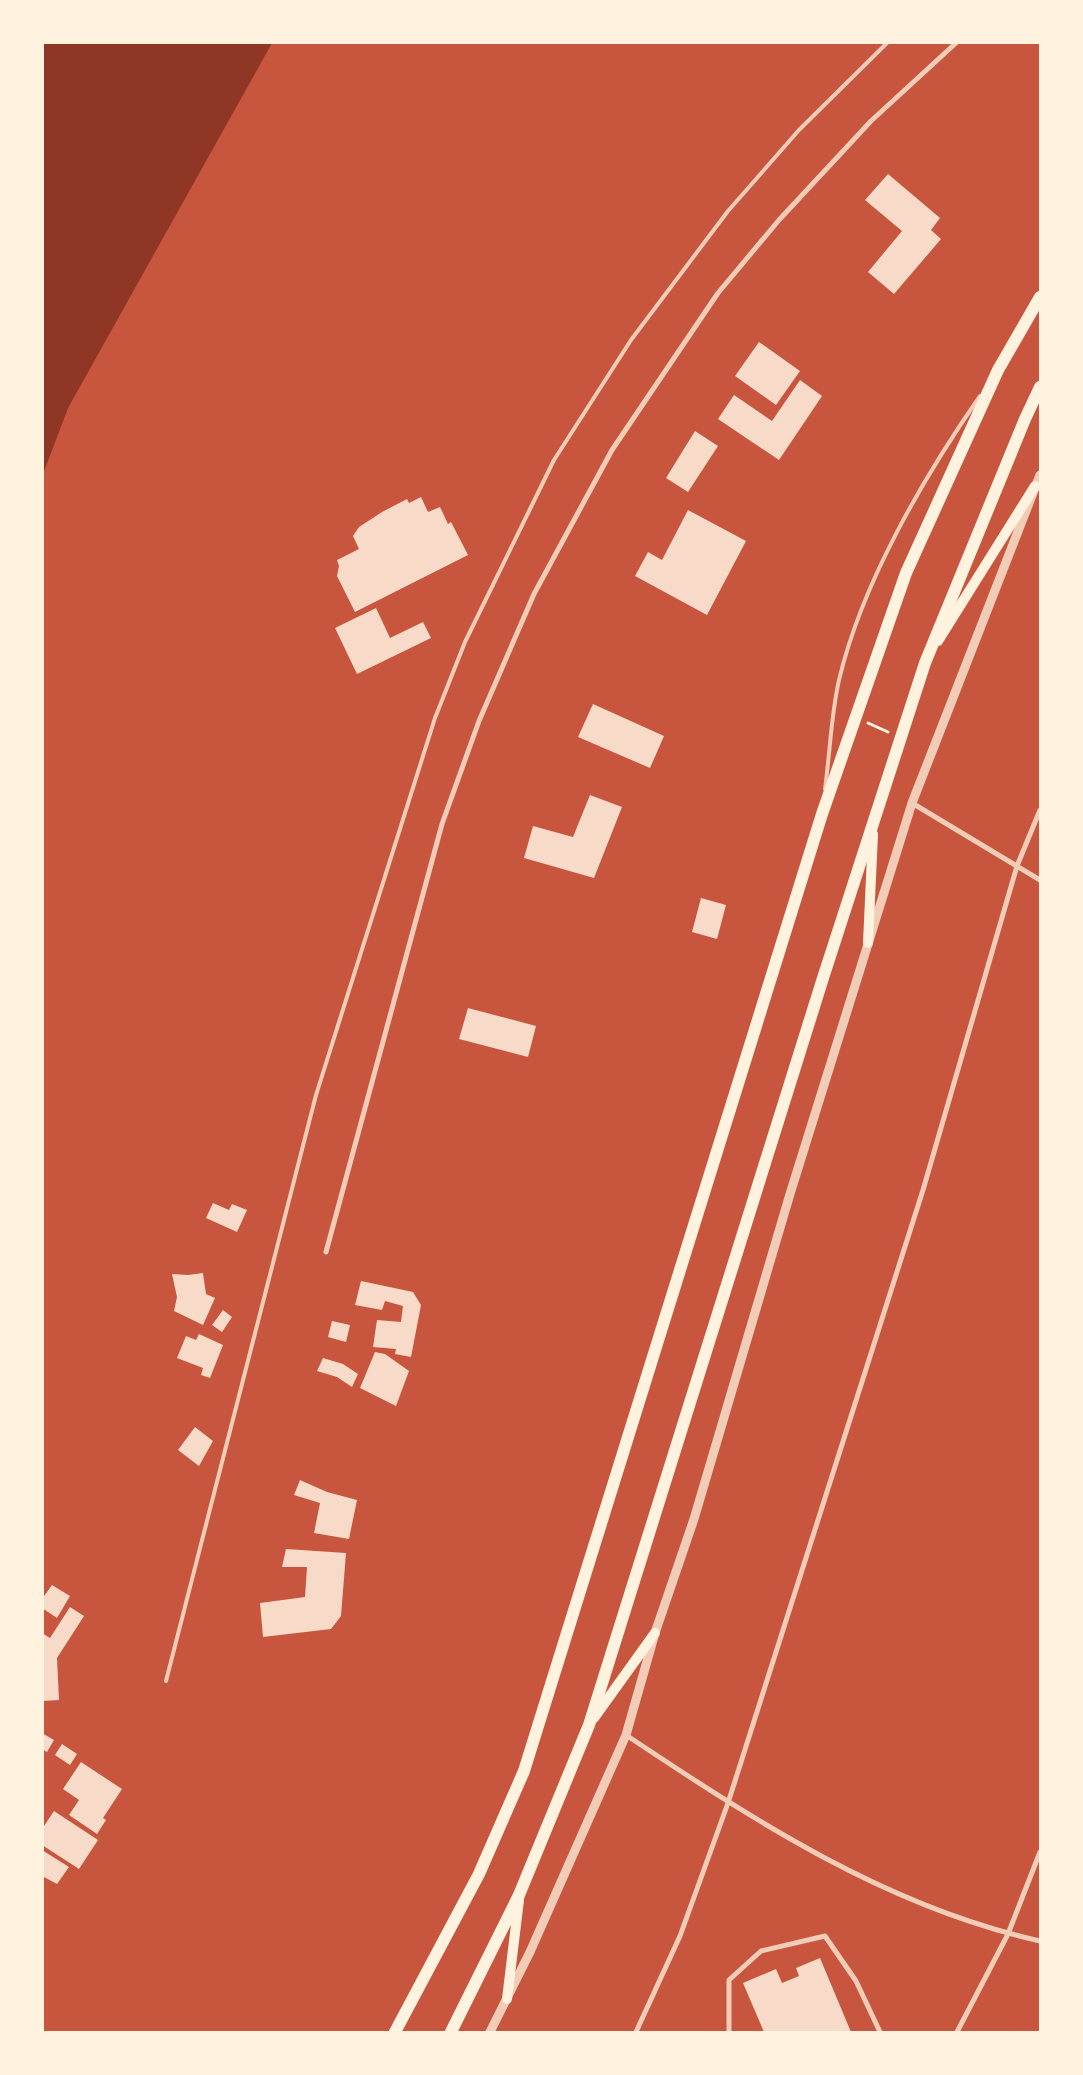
<svg xmlns="http://www.w3.org/2000/svg" width="1083" height="2075" font-family="'Titillium Web',sans-serif">
<style>
.water{fill:#8f3625}
.building{fill:#f7dbc8}
.lines{fill:none;stroke-linecap:round;stroke-linejoin:round}
.path{stroke:#fff3e0;stroke-width:3}
.service{stroke:#f1ccb7;stroke-width:4}
.minor{stroke:#f1ccb7;stroke-width:5}
.tertiary{stroke:#f1ccb7;stroke-width:9}
.secondary{stroke:#fff3e0;stroke-width:10}
.primary{stroke:#fff3e0;stroke-width:12}
</style>
<rect width="100%" height="100%" fill="#c8553d"/>
<!-- water -->
<path class="water" d="M43,42l229,1 -204,365 -25,66z"/>
<!-- building -->
<path class="building" d="M888,174l52,44 -9,12 10,9 -47,55 -26,-22 34,-41 -37,-31z
M759,342l41,29 -24,34 -41,-29z
M800,380l22,16 -43,64 -61,-41 16,-24 38,26z
M695,431l23,15 -30,46 -22,-14z
M421,497l7,15 12,-5 8,17 3,-2 17,33 -113,57 -18,-36 2,-10 -2,-6 22,-11 -6,-13 6,-9 23,-15 25,-13 2,4z
M688,510l58,31 -39,74 -72,-39 13,-24 14,8z
M376,608l14,30 33,-16 8,16 -74,36 -22,-46z
M593,704l71,32 -14,32 -72,-31z
M590,795l32,12 -28,71 -70,-20 9,-32 40,11z
M701,898l25,7 -9,34 -25,-7z
M468,1008l68,18 -8,31 -69,-18z
M213,1203l16,7 3,-6 15,6 -10,22 -31,-14z
M203,1273l3,21 9,4 -12,27 -29,-14 3,-14 -5,-23 16,1z
M361,1281l52,11 8,13 -10,52 -16,-3 1,-5 -23,-2 4,-27 24,2 2,-16 -18,-5 -3,9 -27,-5z
M223,1310l9,7 -10,15 -10,-7z
M332,1321l18,4 -4,17 -18,-5z
M199,1334l24,11 -13,33 -9,-3 2,-7 -26,-10 9,-22 10,4z
M375,1352l10,2 24,17 -13,35 -36,-18z
M323,1358l20,6 15,10 -6,13 -15,-10 -20,-6z
M195,1427l18,14 -14,25 -21,-16z
M300,1480l27,12 30,8 -8,39 -35,-6 6,-30 -26,-8z
M286,1549l60,4 -5,63 -10,13 -68,8 -3,-34 45,-6 2,-30h-25z
M52,1585l18,11 -13,22 -15,-10v-9z
M70,1607l14,9 -27,42 2,42 -16,1 -1,-68 8,5z
M42,1733l12,7 -7,12 -5,-3z
M62,1744l15,10 -7,11 -15,-10z
M81,1762l41,27 -19,29 3,2 -9,14 -28,-19 10,-15 -16,-11z
M54,1811l44,29 -19,29 -37,-24v-16z
M42,1850l27,17 -12,17 -15,-8z
M820,1958l31,74h-87l-21,-49 33,-14 6,14 17,-7 -3,-8z"/>
<g class="lines">
<!-- path -->
<path class="path" d="M868,723l20,9"/>
<!-- service -->
<path class="service" d="M825,789c5,-36 6,-74 14,-109 23,-97 84,-202 141,-284
M166,1681l150,-586 119,-377 30,-76 89,-182 77,-120 97,-129 71,-81 89,-88"/>
<!-- minor -->
<path class="minor" d="M912,803l128,77
M326,1252l116,-428 37,-103 55,-127 78,-144 106,-157 61,-73 92,-99 86,-79
M626,1735c129,86 261,172 414,206
M636,2032l44,-96 48,-133 195,-613 94,-324 23,-56
M729,2032v-52l32,-29 64,-15 31,45 24,51
M957,2032l51,-98 32,-82"/>
<!-- tertiary -->
<path class="tertiary" d="M490,2032l40,-80 96,-217 29,-102 39,-114 96,-325 122,-391 128,-328"/>
<!-- secondary -->
<path class="secondary" d="M938,641l97,-155
M868,943l5,-109
M594,1718l61,-85
M507,1999l12,-99"/>
<!-- primary -->
<path class="primary" d="M395,2032l84,-158 45,-103 298,-957 84,-241 92,-203 42,-73
M451,2032l68,-137 70,-170 234,-747 102,-315 100,-244 15,-32"/>
</g>
<!-- border -->
<rect width="1083" height="2075" fill="none" stroke="#fff3e0" stroke-width="88"/>
</svg>
